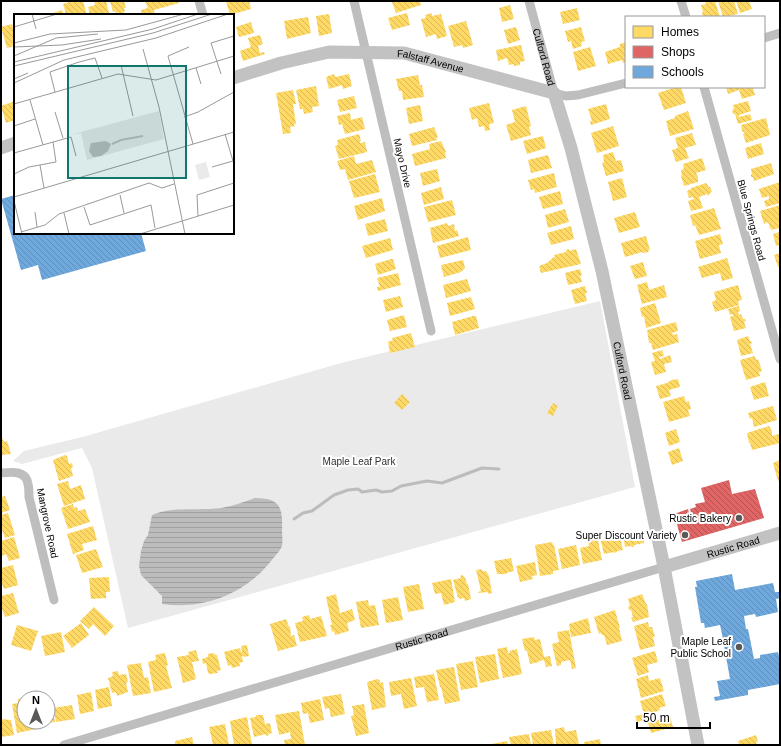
<svg xmlns="http://www.w3.org/2000/svg" width="781" height="746" font-family="Arial,sans-serif">
<style>
.park{fill:#eaeaea}
.water{fill:url(#water-rules)}
.homes{fill:url(#homes-back-hatch)}
.shops{fill:url(#shops-back-hatch)}
.schools{fill:url(#schools-back-hatch)}
.lines{fill:none;stroke-linecap:round;stroke-linejoin:round}
.stream{stroke:#bcbcbc;stroke-width:3}
.street{stroke:#bebebe;stroke-width:9}
.secondary{stroke:#c2c2c2;stroke-width:13}
.poi-dot{fill:#595959;stroke:#fff;stroke-width:1.5}
.labels{text-anchor:middle;stroke-width:4;stroke-linejoin:round;paint-order:stroke}
.street-label{font-size:10px;fill:#000;stroke:#fff}
.park-label{font-size:10px;fill:#303030;stroke:#fff}
.poi-label{font-size:10px;fill:#000;stroke:#fff;text-anchor:end}
.inset-river{fill:none;stroke:#bcbcbc;stroke-width:2}
.inset-road{fill:none;stroke:#999;stroke-width:1}
.view{fill:#0f766e;fill-opacity:0.15;stroke:#0f766e;stroke-width:2}
.inset-edge{fill:none;stroke:#000;stroke-width:2}
</style>
<defs>
<pattern id="water-rules" width="6" height="5" patternUnits="userSpaceOnUse"><rect width="6" height="5" fill="#bcbcbc"/><path d="M0 2.5h6" fill="none" stroke="#a0a0a0"/></pattern>
<pattern id="homes-back-hatch" width="6" height="6" patternUnits="userSpaceOnUse"><rect width="6" height="6" fill="#ffd966"/><path d="M-1 5l2 2M0 0l6 6M5-1l2 2" fill="none" stroke="#d9b857"/></pattern>
<pattern id="shops-back-hatch" width="6" height="6" patternUnits="userSpaceOnUse"><rect width="6" height="6" fill="#e06666"/><path d="M-1 5l2 2M0 0l6 6M5-1l2 2" fill="none" stroke="#b35252"/></pattern>
<pattern id="schools-back-hatch" width="6" height="6" patternUnits="userSpaceOnUse"><rect width="6" height="6" fill="#6fa8dc"/><path d="M-1 5l2 2M0 0l6 6M5-1l2 2" fill="none" stroke="#5e8fbb"/></pattern>
</defs>
<rect width="100%" height="100%" fill="#fff"/>
<!-- park -->
<path class="park" d="M600,301l35,186 -507,141 -36,-160 -10,-20 -60,16 -9,-3 11,-10 62,-15 255,-73z"/>
<!-- water -->
<path class="water" d="M255,498c25,0 28,9 27,33 0,4 1,11 0,15 -2,5 -8,11 -11,15 -26,33 -67,49 -109,43v-8l-21,-21 -2,-9 2,-15 3,-10 4,-6 4,-20c21,-9 47,-4 69,-7 12,-2 23,-6 34,-10z"/>
<!-- homes -->
<path class="homes" d="M73,1h10l4,14h-15l-1,-2 -5,1 -3,-10z
M94,1h12l3,12 -7,2h-12l-2,-8 7,-2z
M110,1h14l2,7h-2l1,4 -9,3 -1,-4 -2,1z
M145,1h33l1,2 -25,7 1,5h-18l4,-2v-3l7,-2z
M226,1h23l2,8 -21,6z
M398,1h22l1,4 -25,8 -4,-11z
M705,1h10l5,16h-17l-1,-4 1,-1 -2,-7 5,-1z
M718,1h16l4,13 -15,3z
M736,1h13l3,8 -12,4z
M510,5l4,14 -12,3 -3,-14z
M577,8l3,12 -17,4 -3,-12z
M62,10l2,5h-17z
M407,13l3,12 -18,5 -4,-12z
M432,13v3l9,-2 6,22 -10,3 -1,-5 -10,3 -5,-18 5,-1 -1,-3z
M329,14l3,19 -13,3 -3,-20z
M308,17l3,16 -24,6 -3,-18z
M466,21l7,24 -10,3 -1,-3 -8,2 -6,-21z
M251,22l3,11 -15,4 -3,-10z
M12,24l3,10v12l-8,2 -6,-21z
M516,27l4,13 -12,4 -4,-14z
M581,27l4,14 -4,1 1,4 -9,3 -2,-8 -3,1 -3,-11z
M260,35l3,9 -5,2 2,7 4,-1 1,2 -22,7 -3,-10 11,-4 -3,-9z
M626,42v21h-3l-1,-3 -14,4 -3,-12 15,-5v-3z
M521,45l4,16 -5,1v3l-6,1v-2l-5,1 -2,-7 -9,3 -2,-11z
M590,47l6,19 -18,5 -5,-19z
M334,74l1,3 14,-3 3,12 -9,3 -1,-4 -13,4 -3,-12z
M418,75l2,10h2l2,12 -21,3 -1,-9h-3l-3,-12z
M316,86l3,20 -7,1 1,5 -9,2 -1,-5h-3l-4,-19z
M676,87h5l5,16 -22,7 -6,-17z
M726,87h30l-3,1 2,7 -13,4 -3,-9 -11,4z
M293,90l3,14h-3l3,20h-2l1,2 -5,1 1,6 -8,1 -7,-41z
M354,96l3,12 -17,4 -3,-12z
M15,101v19l-9,3 -5,-17z
M748,101l3,10 -12,4v2l11,-3 2,6 -14,4 -3,-10h-2l-1,-3 2,-2 -1,-4z
M489,103l5,20 -5,1 1,6 -5,1 -1,-5 -5,1 -2,-9 -5,2 -3,-12z
M606,104l4,15 -19,6 -1,-4h2l-4,-12z
M420,105l3,16 -14,3 -3,-16z
M526,106l5,20 -2,1 2,8 -20,6 -5,-16 9,-3 -3,-12z
M688,111l6,18 -24,7 -4,-15 9,-3v-2z
M350,113l1,7 11,-3 3,12 -20,5 -3,-10 -3,1 -2,-9z
M766,118l4,17 -24,8 -3,-9 2,-1 -3,-2 -1,-6z
M613,126l6,20 -22,7 -6,-20z
M434,127l4,10 -2,1 1,2 -25,6 -3,-12z
M692,133l4,12 -11,3 4,10 -13,4 -4,-12 6,-2 -3,-10z
M359,134l2,7h-1v2l5,-1 2,10 -28,7 -4,-13 3,-1 -1,-5z
M543,136l3,12 -19,6 -4,-13z
M441,141l5,11 -1,1 1,5 -31,8 -3,-12 18,-5 -1,-5z
M761,143l3,11 -16,5 -3,-11z
M613,152l3,9 5,-1 3,11 -18,5 -4,-13 2,-1 -1,-7z
M548,155l4,13 -21,5 -3,-13z
M354,156l2,8 16,-4 4,12 -28,8 -3,-11 -5,1 -3,-9z
M702,158l4,12 -10,3 2,4v5l-14,4 -3,-10 1,-1 -1,-5 3,-1 -1,-5z
M771,163l3,11 -20,7 -1,-4h-2v-3h1l-1,-5z
M437,169l3,12 -17,5 -3,-13z
M554,173l3,14 -22,6 -1,-4 -3,1 -3,-10z
M375,174l5,18 -26,6 -5,-17z
M622,178l5,19 -14,4 -5,-19z
M780,182v21l-14,4 -2,-6 5,-2v-3l-7,2 -3,-9z
M706,183l3,4h1l2,5 -2,1 -1,2 -1,1 -1,-2 -8,3 4,11 -12,3 -3,-10 6,-2 -1,-2 -4,1 -2,-7 4,-2v-1z
M441,187l3,12 -20,6 -3,-12z
M560,191l3,13 -20,5 -4,-12z
M382,198l3,13 -27,9 -4,-14z
M452,200l4,15 -28,7 -4,-15z
M780,205v23l-9,2 -3,-8 -4,2 -4,-13z
M714,208l7,21 -22,6 -4,-10 -2,1 -3,-11z
M565,209l4,13 -21,6 -3,-13z
M635,212l5,15 -21,6 -5,-15z
M385,219l3,12 -20,5 -3,-12z
M447,223l1,3 6,-2 1,7 2,-1 2,6 -26,7 -3,-15z
M571,226l3,13 -23,6 -4,-12z
M780,232v13l-4,1 -3,-12z
M720,234l3,10 -4,1 2,8 -21,6 -5,-18z
M646,236l4,14h-2l1,2 -6,1 -1,-1 -17,5 -4,-14z
M468,237l3,13 -31,8 -3,-12z
M390,238l3,12 -27,8 -4,-12z
M569,249v2l7,-2 5,15 -40,9 -2,-7 8,-3 8,-7 -1,-1 12,-3v-2z
M780,253v14h-2l-4,-12z
M727,258l6,20 -11,3 -2,-8 -18,5 -4,-11z
M391,259h2l3,10 -18,6 -3,-11z
M463,260l2,8 -4,4 -17,5 -3,-12z
M643,262l4,14 -12,3 -5,-13z
M580,269l2,6 -2,1 2,6 -14,3 -3,-12z
M398,273l3,12 -23,6 -1,-4h3l-3,-9z
M467,279l4,12 -25,7 -3,-13z
M647,282l2,8 15,-5 3,12 -25,7 -5,-19z
M738,285l4,15 -4,1 1,4 -24,7 -3,-10 4,-2 -2,-8z
M585,286l2,7h-2l2,8 -12,3 -4,-14z
M400,296l3,11 -17,5 -3,-12z
M471,297l4,12 -25,7 -3,-13z
M655,303l6,20 -15,5 -2,-12 -2,1 -2,-9z
M739,306l1,5 -2,1 1,3 2,-1 2,5h2l1,2 -2,1 2,6 -12,3 -4,-14 3,-1v-2l-3,1 -2,-6z
M404,315l3,12 -17,4 -3,-11z
M473,316h3l3,12 -24,7 -3,-13z
M676,322l2,9 -6,2 1,2 4,-1 2,8 -26,8 -2,-7h-2l-2,-13z
M411,333l4,14 -25,6 -2,-11 5,-2 -1,-2z
M748,336l2,5h1l1,2 -2,1 3,9 -12,3 -4,-16z
M662,350l2,6 -5,1 1,2 10,-4 2,7 -8,2 2,8 -11,3 -4,-13 4,-1 -3,-8z
M755,356l1,4 2,-1 4,12 -3,1 1,4 -14,4 -6,-20z
M673,379v1l5,-1 2,8 -11,3 2,6 -11,3 -4,-13 11,-3z
M765,382l4,14 -15,4 -4,-13z
M402,394l8,8 -8,8 -8,-7z
M684,396l2,6 3,-1 2,8 -3,1 2,6 -21,6 -6,-20z
M553,403l5,3 -5,10 -6,-3z
M773,406l4,14 -23,7 -2,-9 -2,1 -2,-6z
M769,426l3,5v5l7,-2 1,9 -28,7 -2,-7h-1l-2,-10z
M676,429l4,13 -11,4 -4,-13z
M1,435l3,7 3,-1 4,13 -10,1z
M679,448l4,13 -11,4 -4,-13z
M65,455l2,1 2,8 3,-1 1,4 -2,1 2,8 -14,5 -6,-21z
M780,460v20l-2,1 -5,-18z
M68,481l2,8 11,-4 4,14 -21,7 -7,-22z
M5,496l5,14 -9,3v-16z
M73,504l1,4 3,-1 1,4 7,-2 5,13 -22,7 -7,-21z
M8,513l7,22 -10,3 -3,-8h-1v-15z
M93,526l4,14 -15,4 2,6 -11,4 -6,-20z
M642,531l2,12 -10,2v2h-2l-1,-1 -6,1 -2,-12z
M594,535h3l5,25 -19,4 -3,-16 9,-2 -2,-9z
M14,537l6,21 -11,3 -3,-7 -5,2v-15z
M620,537l3,13 -6,1v1l-3,1v-1l-10,2 -3,-13z
M552,542l1,3h1l5,25 -6,1v3l-13,2 -5,-31z
M576,545l4,20 -18,4 -4,-20z
M96,549l7,18 -21,6 -6,-18z
M511,558l3,13 -8,2 1,1h-10l-3,-13z
M535,562l2,13 -5,1 1,3 -13,3 -4,-16z
M13,565l5,20 -14,4 -3,-8v-13z
M482,569v2h4l3,5 3,17 -4,1v-2l-9,1 -1,-1 3,-1 -5,-21z
M463,575l1,3 1,-1 2,7h1l3,15 -6,2 -1,-3 -4,1 -1,-2 -1,1 -5,-18 8,-2 -1,-2z
M109,577l1,15h-4v6l-15,1 -2,-21z
M451,579l4,23 -11,3 -3,-12 -6,1 -3,-11z
M419,584l5,25 -16,3 -5,-25z
M13,593l6,20 -14,4 -3,-8h-1v-13z
M336,594l4,19 12,-4 3,11 -8,3 2,8 -14,4 -1,-4 -2,1 -2,-7h2l-6,-28z
M642,594l4,10h1l2,13 -16,5 -2,-5h2l-2,-7h-2l-1,-3 2,-1 -2,-7z
M398,597l5,23 -17,3 -4,-23z
M368,600l1,6 6,-1 4,20 -18,3 -5,-26z
M94,607l20,19 -9,10 -12,-12 -4,5 -9,-8z
M615,610l5,18h-1l3,13 -15,4 -3,-10h-2l-1,-2 -2,1 -5,-17z
M309,615l1,4 11,-3 6,20 -27,6 -5,-19 8,-2 -1,-4z
M588,618l3,15 -20,4 -2,-13z
M286,619l3,8 1,-1 1,10 3,-1 3,11 -19,5 -8,-27z
M648,622l1,5h3l3,9 -2,1 2,9 -15,4 -6,-24z
M81,623l8,12 -17,13 -9,-12z
M17,625l21,6 -7,20 -20,-6z
M569,630l7,38 -4,1 -2,-9 -9,2v3l-4,1 -5,-22 7,-2 -2,-10z
M61,632l4,20 -20,4 -4,-20z
M534,637l1,3 5,-1 4,18 6,-1 2,10 -6,1 -2,-7 -5,1v1l-9,2 -3,-13h-2l-3,-12z
M247,645l2,11 -5,1 -1,-1h-1l1,6 -4,1 1,3 -8,2 -1,-3 -3,1 -4,-14 16,-4 1,4h1l-1,-6z
M507,647l1,6h2l-1,-2 8,-2 5,25 -19,4 -6,-29z
M196,650l3,11 -7,1 4,17 -13,4 -6,-26 12,-2 -1,-3z
M655,651l3,11 -11,3 2,7 -11,4 -6,-18z
M165,653l3,12 -2,1 6,22 -18,4 -6,-30 8,-2 -1,-5z
M213,653l3,2h1l4,15 -4,1 1,2 -8,1 -2,-1 -2,-10 -3,1 -1,-5 6,-2v-3z
M495,654l4,25 -19,4 -5,-26z
M473,661l5,26 -17,3 -5,-26z
M141,663l3,15 4,-1 3,16 -18,3 -6,-31z
M454,667l6,34 -15,3 -4,-17h-1l-4,-17z
M118,671l1,4 7,-1 2,8 -2,1 2,9 -11,4 -1,-4 -4,1 -4,-15 5,-2 -1,-4z
M434,674l5,26 -12,2 -3,-15 -8,1 -2,-11z
M648,675l1,6 11,-3 4,13 -23,7 -5,-19z
M411,678l6,28 -13,3 -3,-15 -10,2 -2,-14z
M377,679l3,1v3l3,-1 3,25 -14,3 -5,-28z
M109,687l3,19 -14,3 -3,-19z
M91,692l3,19 -14,3 -3,-19z
M341,694l4,20 -14,3 -2,-9 -4,1 -3,-12z
M662,694l4,12 -7,2 1,2 -5,2 1,5 -19,5 -2,-6 9,-2 -4,-13z
M24,698v24h10l2,7 -19,4 -5,-29 6,-1v-4z
M320,699l4,21 -14,3 -2,-10 -5,1 -2,-11z
M48,701h3l4,21 -17,2 -1,-2h11z
M364,704l5,29 -13,3 -5,-20 3,-1 -2,-9z
M72,705l3,14 -19,3 -3,-14z
M299,711l6,34h-20l-1,-5 7,-1 -1,-7 -11,3 -4,-20z
M256,715h7l2,9 5,-1 2,10 -4,1 1,1 -3,1v-2l-12,3 -4,-19 6,-1z
M670,716l3,11 -22,6 -3,-10z
M247,717l5,28h-18l-4,-24z
M1,719l10,1 3,15 -13,2z
M225,724l4,21h-16l-4,-18z
M564,727l1,5 11,-2 3,15h-23l-1,-16z
M551,730l3,15h-21l-2,-12z
M529,734l2,11h-20l-2,-8z
M756,735l2,7h-2l1,3h-18l-1,-4z
M192,737l2,8h-19v-4z
M600,739l1,6h-17v-3z
M507,741l1,4h-17v-1z"/>
<!-- shops -->
<path class="shops" d="M729,480l3,14 23,-5 9,29 -82,24 -8,-28 14,-5 4,15 2,-1 -4,-14 6,-2 -1,-3 10,-2 -4,-14z"/>
<!-- schools -->
<path class="schools" d="M15,195v38h126l5,18 -104,29 -4,-15 -17,5 -20,-71z
M732,574l3,16 38,-7 2,9h4l1,6 -4,1 2,13 -22,5 -1,-3 -11,2 2,13h2l6,30 6,-1v-3l18,-3 1,4h1v28l-32,6v5l-33,6 -1,-4 6,-1 -3,-15 13,-2 -8,-45 -2,-9 -15,3 -1,-5h-3l-6,-36h2l-1,-6z"/>
<g class="lines">
<!-- stream -->
<path class="stream" d="M294,519l9,-6 9,-2 22,-16 14,-5 10,-1 4,3 14,-2 6,2 10,-1 9,-5 26,-5 15,2 40,-15 17,1"/>
<!-- street -->
<g class="street">
<path d="M199,1l4,14"/>
<path d="M354,1l77,330"/>
<path id="s1" d="M529,1l25,92 12,3 12,-1 48,-12"/>
<path d="M681,1l5,16"/>
<path d="M764,38l16,-5"/>
<path d="M704,87l76,272"/>
<path d="M1,473c11,-1 25,-3 27,11 1,4 1,9 1,13l25,103"/>
<path id="s2" d="M64,745l600,-178"/>
</g>
<!-- secondary -->
<g class="secondary">
<path id="s3" d="M233,78l48,-15 48,-11 75,1 150,40 17,55 31,123 62,296 34,178"/>
<path d="M1,148l14,-5"/>
<path id="s4" d="M664,567l116,-34"/>
</g>
</g>
<!-- markers -->
<g class="poi-dot">
<circle cx="739" cy="518" r="4"/>
<circle cx="685" cy="535" r="4"/>
<circle cx="739" cy="647" r="4"/>
</g>
<g class="labels">
<!-- street labels -->
<g class="street-label">
<text dy="4" stroke="none"><textPath href="#s1" startOffset="58">Culford Road</textPath></text>
<text dy="4" stroke="none"><textPath href="#s3" startOffset="202">Falstaff Avenue</textPath></text>
<text transform="translate(403 163) rotate(77)" y="4">Mayo Drive</text>
<text transform="translate(752 220) rotate(75)" y="4">Blue Springs Road</text>
<text dy="4" stroke="none"><textPath href="#s3" startOffset="616">Culford Road</textPath></text>
<text transform="translate(48 523) rotate(78)" y="4">Mangrove Road</text>
<text dy="4" stroke="none"><textPath href="#s4" startOffset="72">Rustic Road</textPath></text>
<text dy="4" stroke="none"><textPath href="#s2" startOffset="373">Rustic Road</textPath></text>
</g>
<!-- park labels -->
<g class="park-label">
<text x="359" y="465">Maple Leaf Park</text>
</g>
<!-- poi labels -->
<g class="poi-label">
<text x="731" y="522">Rustic Bakery</text>
<text x="677" y="539">Super Discount Variety</text>
<text x="731" y="645">Maple Leaf<tspan x="731" dy="12">Public School</tspan></text>
</g>
</g>
<!-- overview -->
<g transform="translate(14 14)">
<rect width="220" height="220" fill="#fff"/>
<path d="M145,97l5,28 -77,21 -6,-27 -11,2zM192,148l4,15 -11,3 -4,-15z" fill="#eaeaea"/>
<path d="M92,127l5,3 -3,7 -7,5 -8,1 -4,-6 2,-8z" fill="#bcbcbc"/>
<path class="inset-river" d="M98,130l9,-4 22,-4"/>
<path class="inset-road" d="M18,0l4,15M0,13l43,-13M0,29l36,-9 76,-4 58,-16M0,33l48,-2 39,-6M175,33l-21,9 25,88M129,35l16,58 26,127M0,42l42,-18 42,-4M0,48l139,-33 45,-15M107,51l12,51M0,52l139,-33 59,-19M182,54l5,16M207,60l-10,-31 23,-7M0,65l14,-6M0,69l50,-23 92,-22 72,-24M41,78l-5,-20 29,-10 16,-4 7,20M16,86l13,45M0,90l104,-30 38,6 78,-24M41,98l8,26M170,103l14,-5 36,-20M0,112l21,-7M211,120l8,27M0,139l57,-16 5,19M26,151l4,23M198,153l21,-6M0,160l15,-7 27,-5 -3,-20M106,181l4,18M0,183l220,-65M0,187l8,33M70,193l6,18 61,-20 4,23M21,198l2,15M50,199l5,21M184,202l-1,-21 37,-12M7,218l24,-7 14,-11 90,-31 13,5 12,-4M126,220l94,-29"/>
<path class="view" d="M54,52h118v112h-118z"/>
<rect width="220" height="220" class="inset-edge"/>
</g>
<!-- border -->
<rect width="781" height="746" fill="none" stroke="#000000" stroke-width="4"/>
<!-- legend -->
<rect x="625" y="16" width="140" height="72" fill="#ffffff" stroke="#999999"/>
<rect x="633" y="26" width="20" height="12" fill="#ffd966" stroke="#999999"/>
<text x="661" y="36" font-size="12" fill="#000000">Homes</text>
<rect x="633" y="46" width="20" height="12" fill="#e06666" stroke="#999999"/>
<text x="661" y="56" font-size="12" fill="#000000">Shops</text>
<rect x="633" y="66" width="20" height="12" fill="#6fa8dc" stroke="#999999"/>
<text x="661" y="76" font-size="12" fill="#000000">Schools</text>
<!-- north arrow -->
<g transform="translate(36 710)"><circle r="19" fill="#ffffff" stroke="#999999"/>
<path d="M0-3L7 15L0 10L-7 15Z" fill="#595959"/>
<text y="-6" font-size="11" font-weight="bold" text-anchor="middle" fill="#000000">N</text>
</g>
<!-- scale -->
<path d="M637 722v6h73v-6" fill="none" stroke="#000000" stroke-width="2"/>
<text x="643" y="722" font-size="12" fill="#000000" stroke="#ffffff" stroke-width="3" paint-order="stroke">50 m</text>
</svg>
